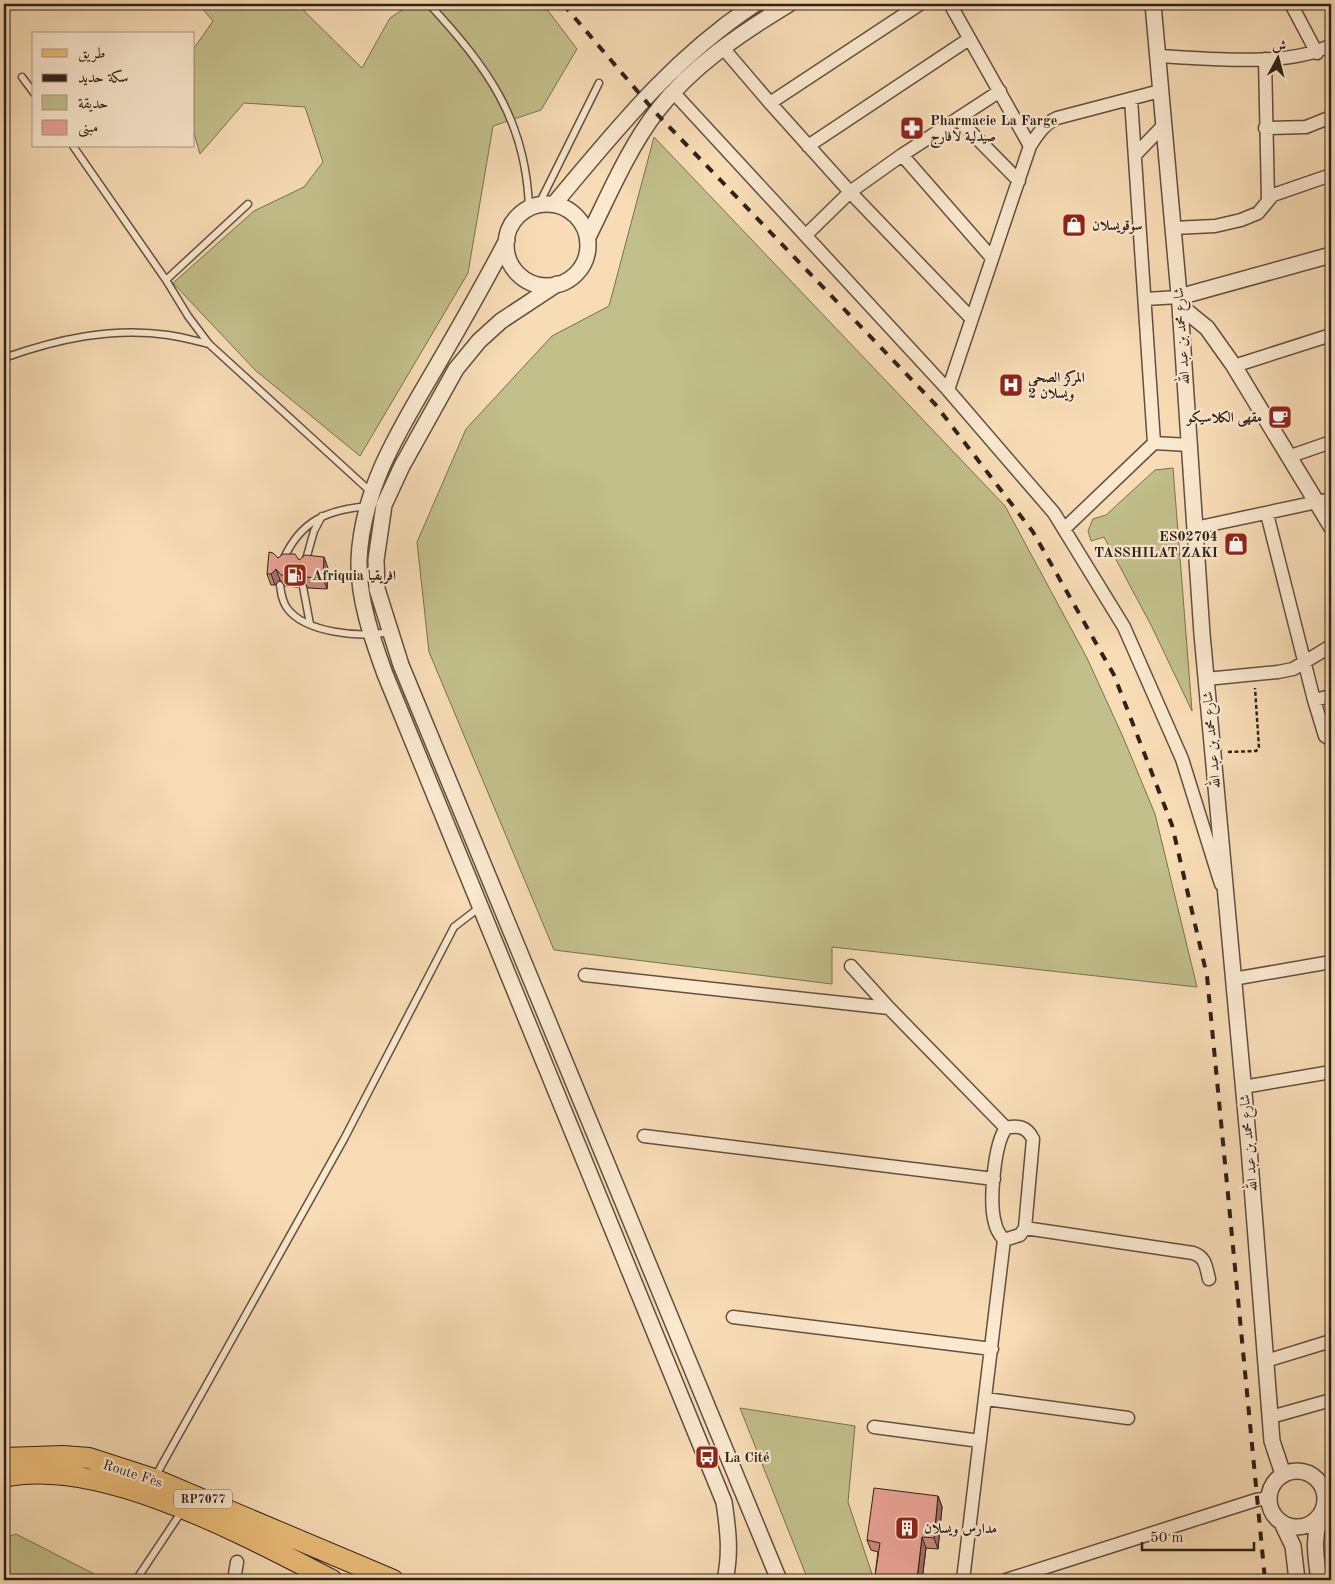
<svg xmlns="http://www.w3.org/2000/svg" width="1335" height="1584" font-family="'Old Standard TT',Amiri,serif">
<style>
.green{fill:#c2bf8a;stroke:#797052}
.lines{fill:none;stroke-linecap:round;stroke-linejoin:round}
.service-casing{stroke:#625041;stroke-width:9}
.minor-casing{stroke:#625041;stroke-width:15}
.tertiary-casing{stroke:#625041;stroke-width:18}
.primary-casing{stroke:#30221a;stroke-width:22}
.path{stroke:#30221a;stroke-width:2.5;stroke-dasharray:4 2.5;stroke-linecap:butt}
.service{stroke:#fae8cf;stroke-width:6}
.minor{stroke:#fae8cf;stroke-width:12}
.tertiary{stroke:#fae8cf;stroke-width:15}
.primary{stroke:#ecbe7a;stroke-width:20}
.rail{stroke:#30221a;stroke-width:4;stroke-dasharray:9 9;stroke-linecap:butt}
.wall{fill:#c88b7f;stroke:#30221a}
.shaded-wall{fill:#a37168;stroke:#30221a}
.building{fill:#e9a294;stroke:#30221a}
.labels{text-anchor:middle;stroke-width:4.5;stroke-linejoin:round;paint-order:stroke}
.shield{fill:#fae8cf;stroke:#6d5d50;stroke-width:1}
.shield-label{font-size:12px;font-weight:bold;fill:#30221a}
.poi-label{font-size:14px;font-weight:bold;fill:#30221a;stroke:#fae8cf;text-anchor:start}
.street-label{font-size:14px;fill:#30221a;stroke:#fae8cf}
</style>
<rect width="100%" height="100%" fill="#f7dcb5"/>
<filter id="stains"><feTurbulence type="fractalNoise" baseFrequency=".004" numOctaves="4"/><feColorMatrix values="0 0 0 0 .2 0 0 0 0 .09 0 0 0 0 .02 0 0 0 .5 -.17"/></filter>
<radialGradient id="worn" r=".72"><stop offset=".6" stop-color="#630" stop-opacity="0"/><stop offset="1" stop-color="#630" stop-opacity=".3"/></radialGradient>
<!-- green -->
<path class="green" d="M198,4h99l65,64 28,-50 21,-14h132l34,45 -36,61 -48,16 -25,147 -108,183 -105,-86 -82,-87 81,-72 50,-24 19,-25 -18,-55 -61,-4 -44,51 -6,-21v-85l19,-27z
M654,137l351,369 82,152 36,79 32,77 42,173 -365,-40v37l-278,-34 -125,-298 -12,-110 49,-113 86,-93 57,-30z
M1173,468l19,243 -40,-84 -48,-90 -13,4 -3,-10 5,-12 13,-4 49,-45z
M740,1408l115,18 -7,76 26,78h-66z
M16,1534l90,46h-102v-42z"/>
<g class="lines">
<!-- service casing -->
<g class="service-casing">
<path id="service" d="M429,4c58,63 97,115 100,204
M22,77l12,16
M73,146l93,134 22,36 21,28 162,148
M539,204l60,-121
M166,280l82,-76
M4,358c53,-19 107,-31 164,-23 14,2 28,6 41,9
M283,560c18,-40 44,-50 85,-54
M305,563l9,-32 8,-15
M280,585c1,8 2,16 7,23 18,25 74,30 102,24
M303,587l7,37
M155,1477l189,-338 110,-212 26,-20
M136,1580l46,-69"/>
</g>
<!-- minor casing -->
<g class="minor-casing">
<path id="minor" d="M950,4l80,142
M1291,4l26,49
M723,48l47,55 150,-99
M1157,56c49,2 132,12 174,-11
M1265,59l3,141
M673,92l275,298 106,123 70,114 58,132 39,125
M770,103l80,89 -44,43
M958,119l61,62
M1265,128l41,-1 25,-10
M808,146l161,-107
M902,155l90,103
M1135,155l27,-28
M1173,228l42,-2 26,-6 17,-7 15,-18 58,-20
M1145,299l34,-2
M971,318l-121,-126 52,-37 98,-64
M1234,366l97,-31
M948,390l82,-244c8,-12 14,-22 27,-28l103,-27
M1154,443l35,2
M1288,457l43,-15
M1267,514l47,186 11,36 6,4
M1195,528l136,-29
M1064,529l90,-86 -23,-344
M1206,679l72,-7 15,-3 38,-23
M1314,700l17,-4
M851,966l38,42 117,120c-12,16 -17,75 -11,95 1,7 5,12 9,17l-41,340
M585,975l304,33
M1233,979l98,-17
M1243,1087l88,-15
M1006,1128c13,-3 21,-1 27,11l-8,89
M644,1136l350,43
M1004,1240l16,-5 5,-7 168,25c13,4 13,14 16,26
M733,1317l259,32
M1266,1361l65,-20
M986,1399l142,19
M1271,1417l60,-17
M874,1427l106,14
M234,1580l3,-18
M1006,1580l250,-80 13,-2"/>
</g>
<!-- tertiary casing -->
<g class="tertiary-casing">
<path id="tertiary" d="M1153,4l27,302 22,328 47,514 23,293 11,33
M554,204c64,-76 117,-144 201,-200
M506 245a41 41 0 1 1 82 0a41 41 0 1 1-82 0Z
M588,237c21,-42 40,-88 69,-126 35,-45 84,-78 132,-107
M507,240c-23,44 -47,86 -72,129 -35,60 -73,119 -76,191 -1,39 13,78 26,114l339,828c4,27 7,51 1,78
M557,284l-56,37 -22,20 -23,28 -54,97 -18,39 -8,55 1,29 24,76 378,915
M1179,297l152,-42
M1180,306l27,22 27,38 97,160
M1269 1499a28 28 0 1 1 56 0a28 28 0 1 1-56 0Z
M1282,1523l11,23 4,34
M1319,1580c-3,-23 -7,-42 2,-64"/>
</g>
<!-- primary casing -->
<g class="primary-casing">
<path id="primary" d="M4,1458l59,-2 26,2 65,21 239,101
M4,1477c97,-21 242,59 328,103"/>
</g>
<!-- path -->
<path class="path" d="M1228,752l28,-1 3,-3 -4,-60"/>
<!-- service -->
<use href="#service" class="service"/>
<!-- minor -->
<use href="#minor" class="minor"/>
<!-- tertiary -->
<use href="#tertiary" class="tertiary"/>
<!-- primary -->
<use href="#primary" class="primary"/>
<!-- rail -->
<path class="rail" d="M563,4l93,109 279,291 98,128 81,143 58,150 35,151 58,604"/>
</g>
<!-- wall -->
<path class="wall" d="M278,558l50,10 -1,21 -19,-1 -4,-6 -4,1 -2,4 -13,-1 -5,-6 -5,5h-4l-4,-11z
M938,1496l4,11 -4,42 -12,-1 -4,32h-45l-2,-4 3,-24 -7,-2 -4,-10z"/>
<!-- shaded-wall -->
<path class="shaded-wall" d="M324,557l4,11 -1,21 -4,-11z
M276,569l4,11 -5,5 -4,-11z
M296,572l4,11 -2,4 -4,-11z
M938,1496l4,11 -4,42 -4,-11z
M922,1537l4,11 -4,32h-5z"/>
<!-- building -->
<path class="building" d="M269,552l4,1 5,5 5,-4h12l4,6 6,-5 19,2 -1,21 -19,-1 -4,-6 -4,1 -2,4 -13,-1 -5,-6 -5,5h-4z
M874,1488l64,8 -4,42 -12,-1 -5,42 -42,-3 5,-33 -13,-3z"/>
<!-- icons -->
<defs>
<g id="pharmacy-square" transform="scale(1.25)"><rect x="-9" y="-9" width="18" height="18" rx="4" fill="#8f2418" stroke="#fae8cf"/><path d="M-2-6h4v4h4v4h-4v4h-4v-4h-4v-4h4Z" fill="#fff"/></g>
<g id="shop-square" transform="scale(1.25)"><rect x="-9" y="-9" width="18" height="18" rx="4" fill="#8f2418" stroke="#fae8cf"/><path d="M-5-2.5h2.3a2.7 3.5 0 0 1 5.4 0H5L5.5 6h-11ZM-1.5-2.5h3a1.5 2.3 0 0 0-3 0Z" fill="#fff"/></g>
<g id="hospital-square" transform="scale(1.25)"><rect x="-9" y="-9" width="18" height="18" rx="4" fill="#8f2418" stroke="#fae8cf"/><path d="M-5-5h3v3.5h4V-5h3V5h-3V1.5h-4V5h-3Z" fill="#fff"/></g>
<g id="cafe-square" transform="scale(1.25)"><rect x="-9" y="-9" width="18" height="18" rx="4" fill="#8f2418" stroke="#fae8cf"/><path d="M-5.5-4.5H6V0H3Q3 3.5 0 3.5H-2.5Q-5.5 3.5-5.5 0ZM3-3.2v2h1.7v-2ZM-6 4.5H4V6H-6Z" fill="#fff"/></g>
<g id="fuel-square" transform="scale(1.25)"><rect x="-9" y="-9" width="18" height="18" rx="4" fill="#8f2418" stroke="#fae8cf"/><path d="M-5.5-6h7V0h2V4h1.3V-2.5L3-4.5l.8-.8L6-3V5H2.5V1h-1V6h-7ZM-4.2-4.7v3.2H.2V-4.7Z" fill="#fff"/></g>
<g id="bus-square" transform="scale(1.25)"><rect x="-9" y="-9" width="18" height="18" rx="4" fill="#8f2418" stroke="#fae8cf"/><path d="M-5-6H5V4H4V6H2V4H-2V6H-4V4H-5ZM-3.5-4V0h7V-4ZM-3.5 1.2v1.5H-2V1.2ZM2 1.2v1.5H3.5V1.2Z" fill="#fff"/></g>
<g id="building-square" transform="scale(1.25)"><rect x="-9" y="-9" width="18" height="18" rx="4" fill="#8f2418" stroke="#fae8cf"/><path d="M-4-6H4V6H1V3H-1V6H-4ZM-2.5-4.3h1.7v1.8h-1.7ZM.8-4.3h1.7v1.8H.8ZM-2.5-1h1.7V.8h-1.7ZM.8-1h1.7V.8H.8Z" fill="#fff"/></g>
</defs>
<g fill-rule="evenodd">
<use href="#pharmacy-square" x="912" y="128"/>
<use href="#shop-square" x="1074" y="225"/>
<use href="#hospital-square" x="1011" y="385"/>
<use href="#cafe-square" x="1280" y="417"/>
<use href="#shop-square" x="1236" y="544"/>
<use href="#fuel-square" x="295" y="575"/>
<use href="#bus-square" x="707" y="1457"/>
<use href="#building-square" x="907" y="1528"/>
</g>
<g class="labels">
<!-- shield labels -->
<rect class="shield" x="174" y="1489.5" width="58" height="19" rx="4"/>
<g class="shield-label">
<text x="203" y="1503">RP7077</text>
</g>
<!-- poi labels -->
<g class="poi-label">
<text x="930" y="125">Pharmacie La Farge<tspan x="930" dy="16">صيدلية لافارج</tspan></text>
<text x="1092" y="230">سوقويسلان</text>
<text x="1028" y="382">المركز الصحي<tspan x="1028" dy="16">ويسلان 2</tspan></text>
<text x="1262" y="422" text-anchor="end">مقهى الكلاسيكو</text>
<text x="1218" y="541" text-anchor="end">ES02704<tspan x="1218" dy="16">TASSHILAT ZAKI</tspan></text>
<text x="312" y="580">Afriquia افريقيا</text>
<text x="724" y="1462">La Cité</text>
<text x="924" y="1533">مدارس ويسلان</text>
</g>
<!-- street labels -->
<g class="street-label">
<text transform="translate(1181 336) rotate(-94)" y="5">شارع محمد بن عبد الله</text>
<text transform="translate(1211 740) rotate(-95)" y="5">شارع محمد بن عبد الله</text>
<text transform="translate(1248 1143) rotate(-95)" y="5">شارع محمد بن عبد الله</text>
<text transform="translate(133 1473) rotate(18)" y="5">Route Fès</text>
</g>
</g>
<!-- margin -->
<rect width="1335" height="1584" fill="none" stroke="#f7dcb5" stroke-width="20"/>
<rect x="5" y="5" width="1325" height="1574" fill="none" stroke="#30221a" stroke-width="2.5"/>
<rect x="10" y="10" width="1315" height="1564" fill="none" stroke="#30221a"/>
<!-- legend -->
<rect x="32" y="32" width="162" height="115" fill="#fae8cf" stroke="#a99987"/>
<rect x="42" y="49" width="25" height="8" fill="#ecbe7a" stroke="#a99987"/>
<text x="78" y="58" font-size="15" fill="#30221a">طريق</text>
<rect x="42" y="74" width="25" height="8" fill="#30221a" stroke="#a99987"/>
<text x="78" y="82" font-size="15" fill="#30221a">سكة حديد</text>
<rect x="42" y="95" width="25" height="15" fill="#c2bf8a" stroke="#a99987"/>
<text x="78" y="108" font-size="15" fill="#30221a">حديقة</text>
<rect x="42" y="120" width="25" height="15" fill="#e9a294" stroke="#a99987"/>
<text x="78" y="132" font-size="15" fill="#30221a">مبنى</text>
<!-- north arrow -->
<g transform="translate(1278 58) rotate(7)" stroke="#fae8cf" stroke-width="4" paint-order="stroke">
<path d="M0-4L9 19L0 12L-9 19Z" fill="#30221a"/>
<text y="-8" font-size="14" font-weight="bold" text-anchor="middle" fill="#30221a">ش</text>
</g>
<!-- scale -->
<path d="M1142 1542v8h112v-8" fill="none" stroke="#30221a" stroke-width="2.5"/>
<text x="1150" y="1542" font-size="15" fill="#30221a" stroke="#fae8cf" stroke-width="4" paint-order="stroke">50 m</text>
<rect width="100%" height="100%" filter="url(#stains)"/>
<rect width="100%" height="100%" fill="url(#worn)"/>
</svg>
